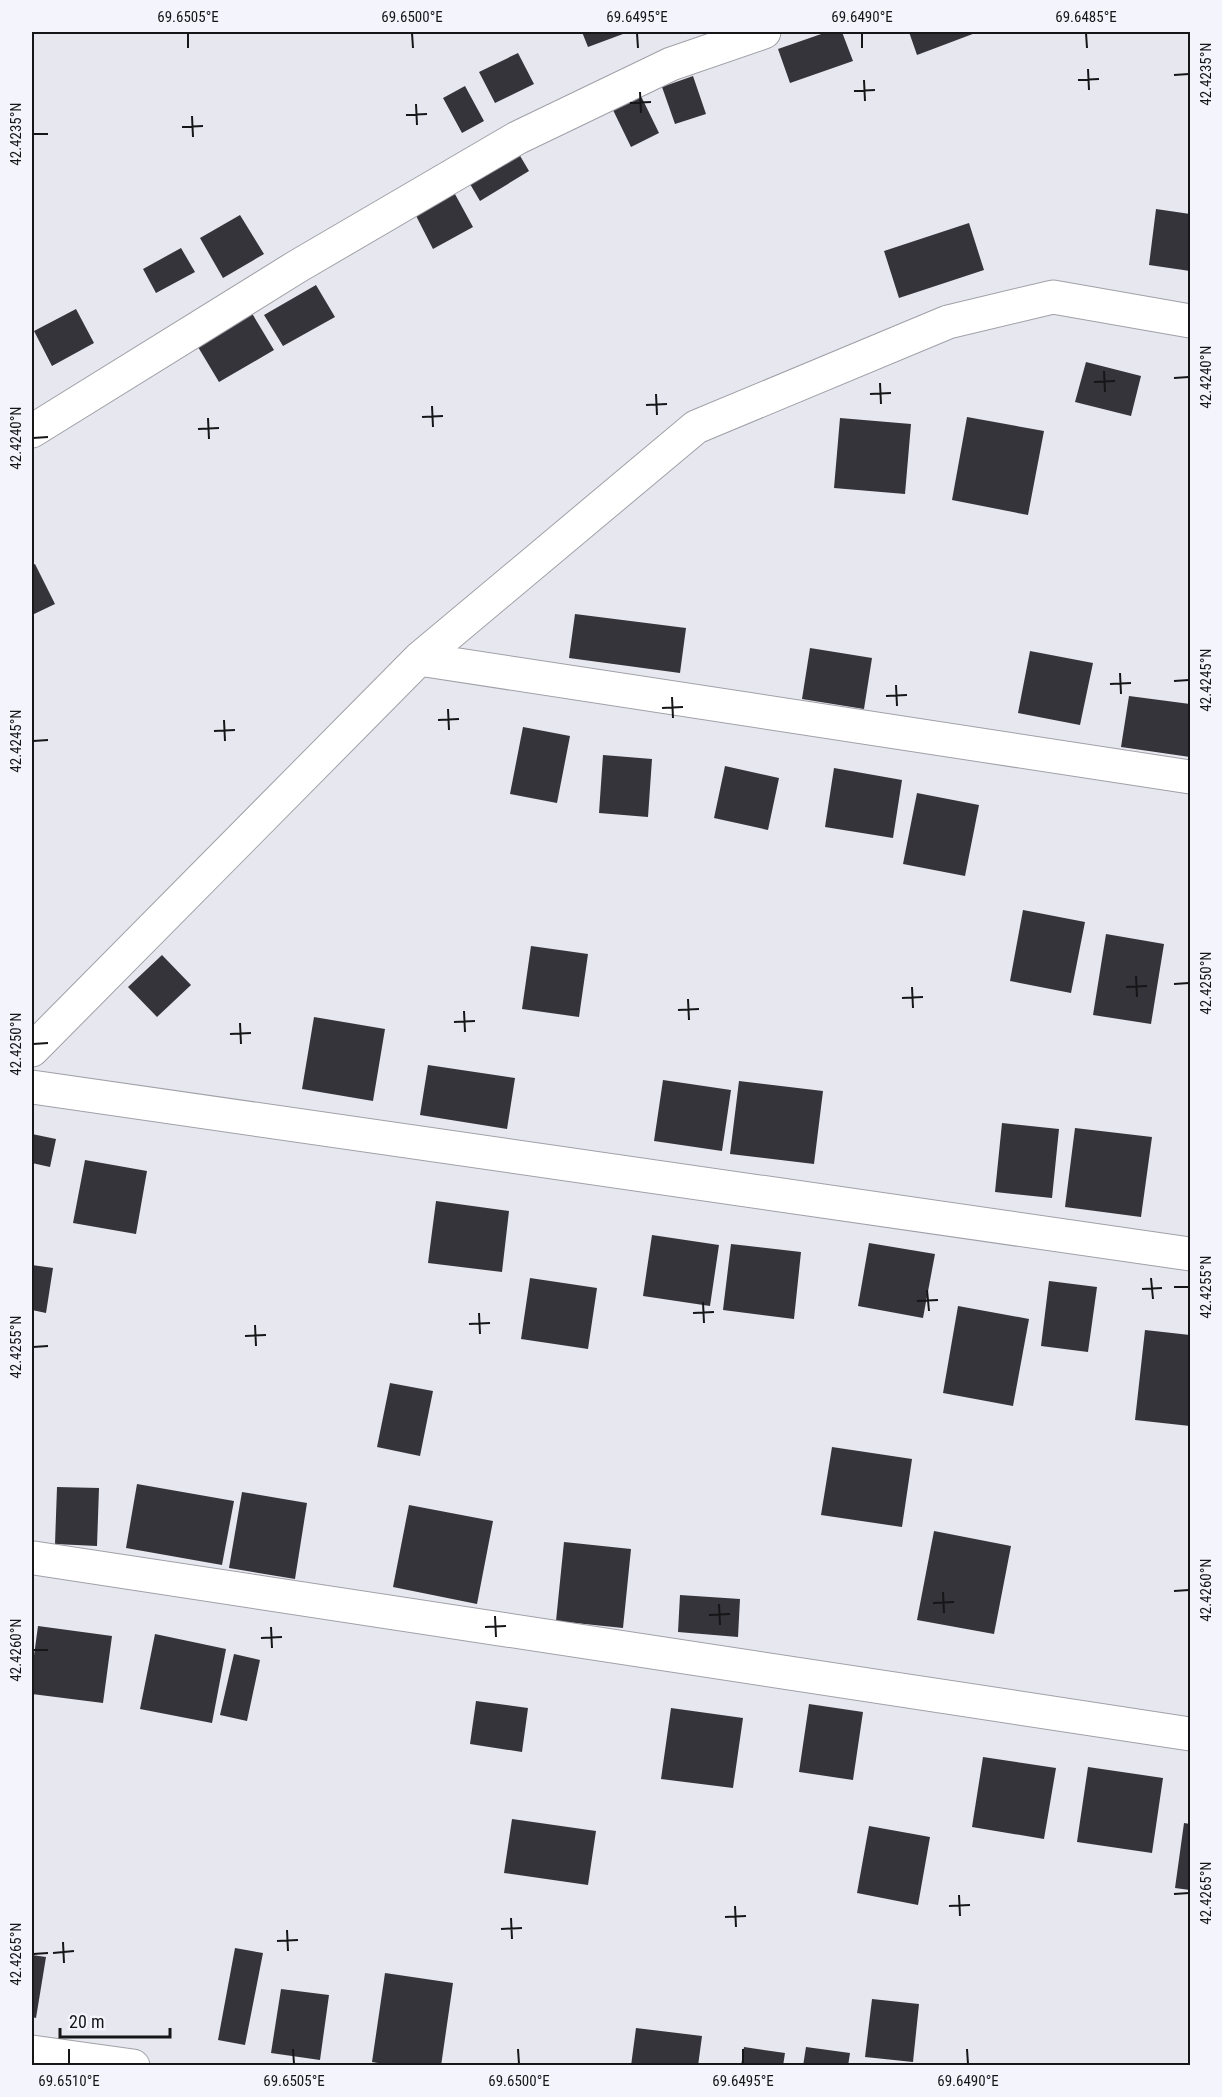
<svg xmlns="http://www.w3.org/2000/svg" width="1222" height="2097" font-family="'Roboto Condensed',sans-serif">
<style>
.building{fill:#36343b}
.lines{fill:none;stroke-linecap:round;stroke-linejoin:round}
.minor-casing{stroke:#a0a0a8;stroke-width:35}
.minor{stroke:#fff;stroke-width:33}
.ticks{fill:none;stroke:#161619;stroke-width:2}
.neatline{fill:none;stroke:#161619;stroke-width:2}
.ticks-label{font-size:15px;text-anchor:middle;fill:#161619}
</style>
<rect width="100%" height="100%" fill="#e7e7ef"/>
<!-- building -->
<path class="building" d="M582,32h40l1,2 -35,13z
M827,32h15l11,29 -63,22 -12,-34z
M909,32h69l-61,23z
M518,53l16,31 -39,19 -16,-31z
M693,76l13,38 -31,10 -13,-37z
M465,86l19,35 -22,12 -19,-35z
M641,96l18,37 -28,14 -18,-37z
M519,154l10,17 -49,30 -10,-17z
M450,185l23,42 -40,22 -22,-43z
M1156,209l34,5v57l-41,-6z
M240,215l24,39 -41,24 -23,-40z
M969,223l15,47 -85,28 -15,-47z
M181,248l14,24 -39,21 -13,-24z
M316,285l19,32 -52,29 -19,-31z
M76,309l18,34 -42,23 -18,-35z
M250,310l24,40 -55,32 -24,-40z
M1086,362l55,14 -10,40 -56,-14z
M967,417l77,14 -16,84 -76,-15z
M840,418l71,6 -6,70 -71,-6z
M35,564l20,40 -23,11v-50z
M575,614l111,14 -6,45 -111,-15z
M810,648l62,10 -8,51 -62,-10z
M1030,651l63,12 -13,62 -62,-12z
M1129,696l61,8v53l-69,-10z
M523,727l47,9 -13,67 -47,-9z
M603,755l49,4 -4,58 -49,-4z
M725,766l54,12 -11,52 -54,-12z
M834,768l68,12 -9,58 -68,-11z
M917,793l62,12 -14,71 -62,-12z
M1023,910l62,12 -14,71 -61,-12z
M1106,934l58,10 -13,80 -58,-9z
M531,946l57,8 -9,63 -57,-8z
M162,955l29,30 -34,32 -29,-30z
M314,1017l71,12 -12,72 -71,-12z
M428,1065l87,13 -8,51 -87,-14z
M663,1080l68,10 -9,61 -68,-10z
M739,1081l84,10 -9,73 -84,-10z
M1002,1123l57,6 -7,69 -57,-6z
M1075,1128l77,9 -11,80 -76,-10z
M32,1134l24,5 -6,28 -18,-4z
M85,1160l62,11 -11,63 -63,-11z
M436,1201l73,10 -7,61 -74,-9z
M652,1235l67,10 -9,61 -67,-10z
M869,1243l66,11 -12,64 -65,-12z
M731,1244l70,8 -7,67 -71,-9z
M32,1265l21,3 -7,45 -14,-3z
M530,1278l67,10 -9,61 -67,-10z
M1049,1281l48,6 -9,65 -47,-6z
M958,1306l71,13 -16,87 -70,-13z
M1145,1330l45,5v91l-55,-6z
M390,1383l43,8 -13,65 -43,-9z
M832,1447l80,12 -10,68 -81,-12z
M137,1484l97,17 -12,64 -96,-17z
M57,1487l42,1 -2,58 -42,-2z
M242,1492l65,11 -12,76 -66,-11z
M409,1505l84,16 -16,83 -84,-17z
M934,1531l77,15 -17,88 -77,-14z
M564,1542l67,7 -8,79 -67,-7z
M680,1595l60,4 -2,38 -60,-5z
M38,1626l74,10 -9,67 -71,-9v-24z
M155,1634l71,15 -14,74 -72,-14z
M234,1654l26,6 -13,61 -27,-6z
M476,1701l52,7 -6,44 -52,-8z
M809,1704l54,8 -10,68 -54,-8z
M671,1708l72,10 -10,70 -72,-9z
M983,1757l73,11 -12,71 -72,-12z
M1088,1767l75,11 -11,75 -75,-11z
M512,1819l84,12 -8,54 -84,-12z
M1184,1823l6,1v66l-15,-2z
M869,1826l61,11 -12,68 -61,-12z
M235,1948l28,5 -18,92 -27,-5z
M32,1955l14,2 -10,61 -4,-1z
M385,1973l68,10 -12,83h-45l-24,-4z
M281,1989l48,6 -9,65 -49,-7z
M872,1999l47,5 -6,58 -48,-5z
M636,2028l66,8 -4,30h-67z
M744,2047l41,6 -2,13h-42z
M806,2047l44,6 -2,13h-45z"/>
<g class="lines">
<!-- minor casing -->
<g class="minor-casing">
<path id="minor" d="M32,431l266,-165 219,-128 154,-74 93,-32
M419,659l771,118
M32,1050l387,-391 277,-232 252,-105 105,-25 137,24
M32,1087l1158,167
M34,1558l1156,176
M32,2052l101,14"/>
</g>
<!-- minor -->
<use href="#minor" class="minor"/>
</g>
<!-- ticks -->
<path class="ticks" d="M188,33v15M412,33l1,15M637,33l1,15M862,33v15M1086,33l1,15M1088,69l1,21M1174,75l15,-1M864,80l1,21M1078,80l21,-1M854,91l21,-1M640,92l1,21M630,103l21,-1M416,104l1,21M406,115l21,-1M192,116l1,21M182,127l21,-1M33,134h15M1104,371l1,21M1174,378l15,-1M1094,382l21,-1M880,383l1,21M656,394l1,21M870,394l21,-1M646,405l21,-1M432,406l1,21M422,417l21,-1M208,418l1,21M198,429l21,-1M33,438l15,-1M1120,673l1,21M1174,681l15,-1M1110,684l21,-1M896,685l1,21M886,696l21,-1M672,697l1,21M662,708l21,-1M448,709l1,21M224,720l1,21M438,720l21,-1M214,731l21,-1M33,741l15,-1M1136,976l1,21M1174,984l15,-1M912,987l1,21M1126,987l21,-1M902,998l21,-1M688,999l1,21M678,1010l21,-1M464,1011l1,21M454,1022l21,-1M240,1023l1,21M230,1034l21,-1M33,1044l15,-1M1151,1278l2,21M1174,1287h15M1142,1289l20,-1M927,1290l2,21M917,1301l21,-1M703,1302l1,21M479,1313l1,21M693,1313l21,-1M469,1324l21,-1M255,1325l1,21M245,1336l21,-1M33,1347l15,-1M1174,1591l15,-1M943,1592l1,21M933,1603l21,-1M719,1604l1,21M709,1615l21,-1M495,1616l1,21M271,1627l1,21M485,1627l21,-1M261,1638l21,-1M33,1650h15M1174,1894l15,-1M959,1895l1,21M735,1906l1,21M949,1906l21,-1M725,1917l21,-1M511,1918l1,21M501,1929l21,-1M287,1930l1,21M277,1941l21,-1M63,1942l1,21M53,1953l21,-2M33,1954l15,-1M69,2049v15M293,2049l1,15M518,2049l1,15M743,2049v15M967,2049l1,15"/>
<!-- border -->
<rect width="1222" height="2097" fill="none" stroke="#f4f4fc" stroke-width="66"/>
<!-- scale -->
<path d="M60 2028v9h110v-9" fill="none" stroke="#161619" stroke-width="3"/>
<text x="69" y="2028" font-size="18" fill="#161619" stroke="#f4f4fc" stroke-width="4.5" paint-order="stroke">20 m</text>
<rect x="33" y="33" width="1156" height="2031" class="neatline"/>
<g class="ticks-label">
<text x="188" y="22">69.6505°E</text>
<text x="412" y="22">69.6500°E</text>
<text x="637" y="22">69.6495°E</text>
<text x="862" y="22">69.6490°E</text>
<text x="1086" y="22">69.6485°E</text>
<text transform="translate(1206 74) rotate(-90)" y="5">42.4235°N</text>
<text transform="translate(16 134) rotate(-90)" y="5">42.4235°N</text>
<text transform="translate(1206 377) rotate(-90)" y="5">42.4240°N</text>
<text transform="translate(16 438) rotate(-90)" y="5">42.4240°N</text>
<text transform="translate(1206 680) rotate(-90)" y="5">42.4245°N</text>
<text transform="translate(16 741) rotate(-90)" y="5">42.4245°N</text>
<text transform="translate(1206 983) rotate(-90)" y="5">42.4250°N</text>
<text transform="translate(16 1044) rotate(-90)" y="5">42.4250°N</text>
<text transform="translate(1206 1287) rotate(-90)" y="5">42.4255°N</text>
<text transform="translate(16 1347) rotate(-90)" y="5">42.4255°N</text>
<text transform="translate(1206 1590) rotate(-90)" y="5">42.4260°N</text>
<text transform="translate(16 1650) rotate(-90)" y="5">42.4260°N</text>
<text transform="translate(1206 1893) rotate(-90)" y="5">42.4265°N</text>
<text transform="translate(16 1954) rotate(-90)" y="5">42.4265°N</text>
<text x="69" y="2086">69.6510°E</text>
<text x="294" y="2086">69.6505°E</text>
<text x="519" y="2086">69.6500°E</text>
<text x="743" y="2086">69.6495°E</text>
<text x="968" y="2086">69.6490°E</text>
</g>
</svg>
